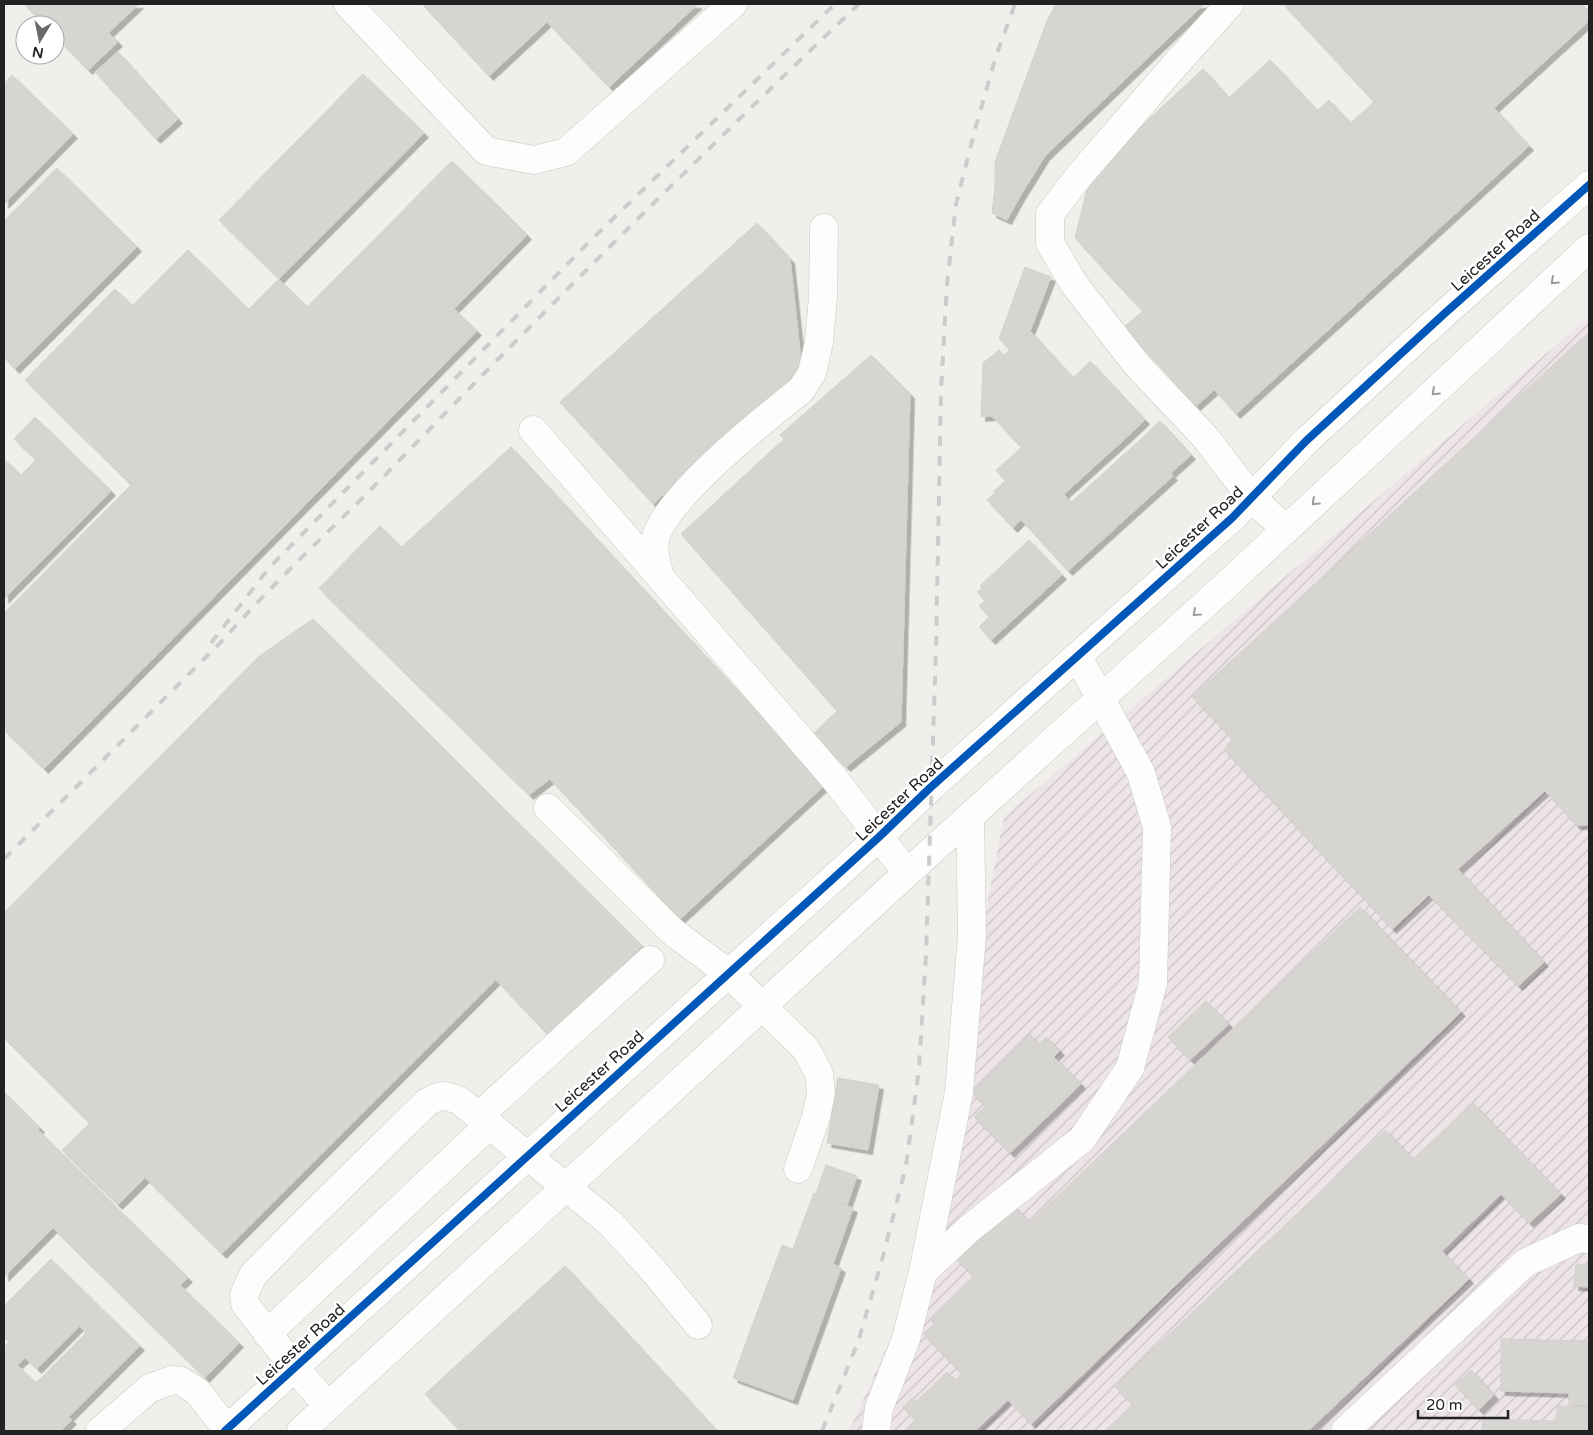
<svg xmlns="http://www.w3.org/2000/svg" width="1593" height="1435" font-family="'Varela Round',sans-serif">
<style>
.industrial{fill:url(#industrial-furrows)}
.building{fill:#d7d5d2;stroke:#d3d1cc;filter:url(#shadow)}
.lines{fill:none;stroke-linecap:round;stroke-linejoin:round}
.minor-casing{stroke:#c9c8c7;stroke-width:29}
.minor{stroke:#fdfdfc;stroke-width:28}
.rail{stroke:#ccc;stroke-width:4;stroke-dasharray:10 10;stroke-linecap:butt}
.cycleway-casing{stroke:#fff;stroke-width:11}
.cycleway{stroke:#0057b8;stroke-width:8}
.oneway{stroke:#9a9a9a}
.labels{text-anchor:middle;stroke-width:5;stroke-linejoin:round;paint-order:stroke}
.street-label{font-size:16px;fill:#222;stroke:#fff}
</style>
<defs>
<pattern id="industrial-furrows" width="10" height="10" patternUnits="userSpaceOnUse" patternTransform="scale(1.25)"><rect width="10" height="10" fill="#ede4e8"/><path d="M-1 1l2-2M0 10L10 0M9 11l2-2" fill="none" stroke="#cbc3c7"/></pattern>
<filter id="shadow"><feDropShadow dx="4.5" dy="4.5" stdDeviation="0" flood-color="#0004"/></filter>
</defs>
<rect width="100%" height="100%" fill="#f0efeb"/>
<!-- industrial -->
<path class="industrial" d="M1589,317v1114h-740l63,-140 92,-474z"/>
<!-- building -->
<path class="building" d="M24,4h47l32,34 5,-6 10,10 -30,28 -33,-34v-11h-10z
M71,4h68l-36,34z
M422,4h276l-89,83 -62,-65 -58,54z
M1056,4h148l-159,152 -26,42 -12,22 -15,-7 3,-26v-25l52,-141z
M1283,4h198l-107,98z
M1481,4h101l7,8v9l-95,87 35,38 -62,57 -93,-101z
M118,52l60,67 -22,20 -61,-67z
M1270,60l42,45 -196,178 -41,-45z
M1203,69l25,28 -153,141 16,-65z
M363,74l61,59 -145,146 -60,-59z
M12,75l61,59 -69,70v-120z
M1329,100l21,23 -207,188 -27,-28 196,-178 5,6z
M1374,102l93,101 -130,119 -94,-102z
M452,161l60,59 -320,325 -61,-60z
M57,168l80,79 -122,122 -11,-12v-136z
M512,220l15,15 -506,511 -15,-14z
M1243,220l94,102 -101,92 -93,-103z
M757,223l33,36 12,111 -149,134 -93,-102z
M188,250l61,60 -146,147 -61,-60z
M1025,267l26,10 -21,54 -20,18 -11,-10z
M279,279l28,28 -176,178 -28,-28z
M115,289l18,17 -91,91 -17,-17z
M454,309l23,22 -433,438 -23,-23z
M1143,311l71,79 -18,16 -72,-79z
M1030,331l97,106 -63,57 -72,-78 24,-22 -23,-25 12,-12 -1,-2z
M1589,332v493h-13l-31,-34 -87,78 86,93 -26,24 -89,-91 -37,34 -168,-179 8,-11 -40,-42z
M999,350l6,7 -12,12 23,25 -24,22 -11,1 2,-54z
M871,355l39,39 -9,328 -55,45 -33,-33 24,-23 -156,-177 103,-95 -4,-4z
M1090,361l55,59 -18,17 -54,-59z
M35,417l76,74 -107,108v-140l17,16 15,-15 -22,-21z
M1160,421l31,34 -20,18 -31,-33z
M1140,440l33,36 -105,95 -33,-36z
M511,447l314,338 -145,134 -130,-140 -21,16 -192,-189z
M1021,448l40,43 -36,33 -31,-33 11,-10 -9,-11z
M131,485l61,60 -186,187 -2,-3v-116z
M1061,491l10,12 -36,32 -10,-11z
M996,492l25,28 -8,8 -26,-28z
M380,526l22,22 -65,58 -18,-18z
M1029,540l33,35 -71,65 -12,-13 10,-10 -10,-11 6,-5 -8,-9 5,-4 -2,-2z
M313,619l329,327 -91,92 -55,-58 -281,-279 43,-44z
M215,701l281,279 -274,274 -218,-216v-125z
M1360,907l101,105 -430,412 -23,-24 -33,31h-71l11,-11 -12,-13 9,-9 4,4 31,-30 7,9 8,-7 -39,-40 11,-10 -4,-6z
M1206,1001l23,23 -39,36 -22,-23z
M1030,1034l9,10 7,-7 14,14 -6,6 27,27 -71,69 -36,-36 11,-11 -14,-14z
M838,1078l41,7 -11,65 -41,-7z
M4,1092l36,36 -36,36z
M1473,1103l88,91 -32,29 -28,-29 -59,57 27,28 -161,152h-150l-44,-45 272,-256 27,29z
M90,1123l55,55 -27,27 -56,-55z
M38,1130l150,148 -8,7 59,58 -34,35 -152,-150 -13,13 -36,-35v-42z
M826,1165l31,11 -10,29 -31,-11z
M814,1193l39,15 -20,56 8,4 -48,132 -60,-22 49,-133 11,4z
M1012,1204l18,18 -56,55 -18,-18z
M4,1206l36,35 -36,36z
M51,1259l48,47 -62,63 -33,-32v-31z
M1576,1264l13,1v22l-15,-1z
M565,1266l152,165h-257l-35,-37z
M99,1306l41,40 -71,71 3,3 -11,11h-57v-83l5,-6 16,16 -8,7 19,18 50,-50 -6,-7z
M1501,1339l88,2v64h-20v-12l-68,-2z
M1471,1370l23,25 -15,15 -24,-25z
M1133,1405l25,26h-53z
M1557,1406l32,1v24h-107l1,-12 73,2z"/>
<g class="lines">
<!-- minor casing -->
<g class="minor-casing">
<path id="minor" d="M348,4l138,147 48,9 32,-8 167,-148
M1230,4l-55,61 -96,111 -29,38v29l24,41 63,81 68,72 46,60 35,33
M533,430l300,347 74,96
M660,577c-3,-11 -7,-25 -5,-37 9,-42 111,-122 146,-150l11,-17 7,-31 4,-45 1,-69
M548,808l125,124 55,41 78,76 13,25 2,19 -5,24 -18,52
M480,1115l170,-155
M923,1272l46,-43 113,-90 48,-71 23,-85 4,-156 -16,-54 -63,-116
M267,1334l223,-210
M328,1406l-33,-38 -50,-64 -1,-9 9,-20 45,-46 128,-126c15,-9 18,-9 34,-2l150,122 43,47 45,55
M100,1431l50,-43 22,-8 9,1 17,11 30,39
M225,1431l654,-594 52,-50 301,-269 74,-77 138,-127 145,-129
M301,1431l606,-558 316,-285 366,-340
M876,1431l3,-23 27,-69 17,-67 36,-180 13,-156 -2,-119
M1345,1431l180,-168 54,-25 10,1"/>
</g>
<!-- minor -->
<use href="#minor" class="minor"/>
<!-- rail -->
<path class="rail" d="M211,643l58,-75 322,-328 244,-236
M4,859l222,-222c51,-59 110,-111 164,-167 153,-158 309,-314 469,-466
M822,1431l36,-89 24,-82 24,-94 13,-97 7,-114 10,-307 5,-257 6,-107 9,-80 20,-78 20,-70 19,-52"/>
<!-- cycleway casing -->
<g class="cycleway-casing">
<path id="cycleway" d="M225,1431l654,-594 52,-50 301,-269 74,-77 138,-127 145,-129"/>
</g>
<!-- cycleway -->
<use href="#cycleway" class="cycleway"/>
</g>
<!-- one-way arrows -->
<defs><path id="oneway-chevron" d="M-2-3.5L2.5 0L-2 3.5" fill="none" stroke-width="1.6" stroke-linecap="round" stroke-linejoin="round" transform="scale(1.25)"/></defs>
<g class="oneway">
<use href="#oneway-chevron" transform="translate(1554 281) rotate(137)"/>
<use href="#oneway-chevron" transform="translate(1435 392) rotate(137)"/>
<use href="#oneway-chevron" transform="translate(1315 502) rotate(137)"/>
<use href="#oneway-chevron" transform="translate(1196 613) rotate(138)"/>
</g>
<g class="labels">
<!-- street labels -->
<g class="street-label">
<text transform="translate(1495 250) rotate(-42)" y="6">Leicester Road</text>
<text transform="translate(1199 527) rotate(-43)" y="6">Leicester Road</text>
<text transform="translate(899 799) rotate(-43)" y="6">Leicester Road</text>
<text transform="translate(599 1071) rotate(-42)" y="6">Leicester Road</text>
<text transform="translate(300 1344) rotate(-42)" y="6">Leicester Road</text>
</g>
</g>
<!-- border -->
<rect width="1593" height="1435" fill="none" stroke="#222222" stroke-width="10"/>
<!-- north arrow -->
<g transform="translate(40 40) rotate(190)"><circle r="24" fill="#ffffff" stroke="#a7a7a7"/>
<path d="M0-4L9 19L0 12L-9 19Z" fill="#6a6a68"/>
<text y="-8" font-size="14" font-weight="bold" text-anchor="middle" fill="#222222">N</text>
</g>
<!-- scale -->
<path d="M1418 1410v8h90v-8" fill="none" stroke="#222222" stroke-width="2.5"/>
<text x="1426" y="1410" font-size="15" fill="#222222" stroke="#ffffff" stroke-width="4" paint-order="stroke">20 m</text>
</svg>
